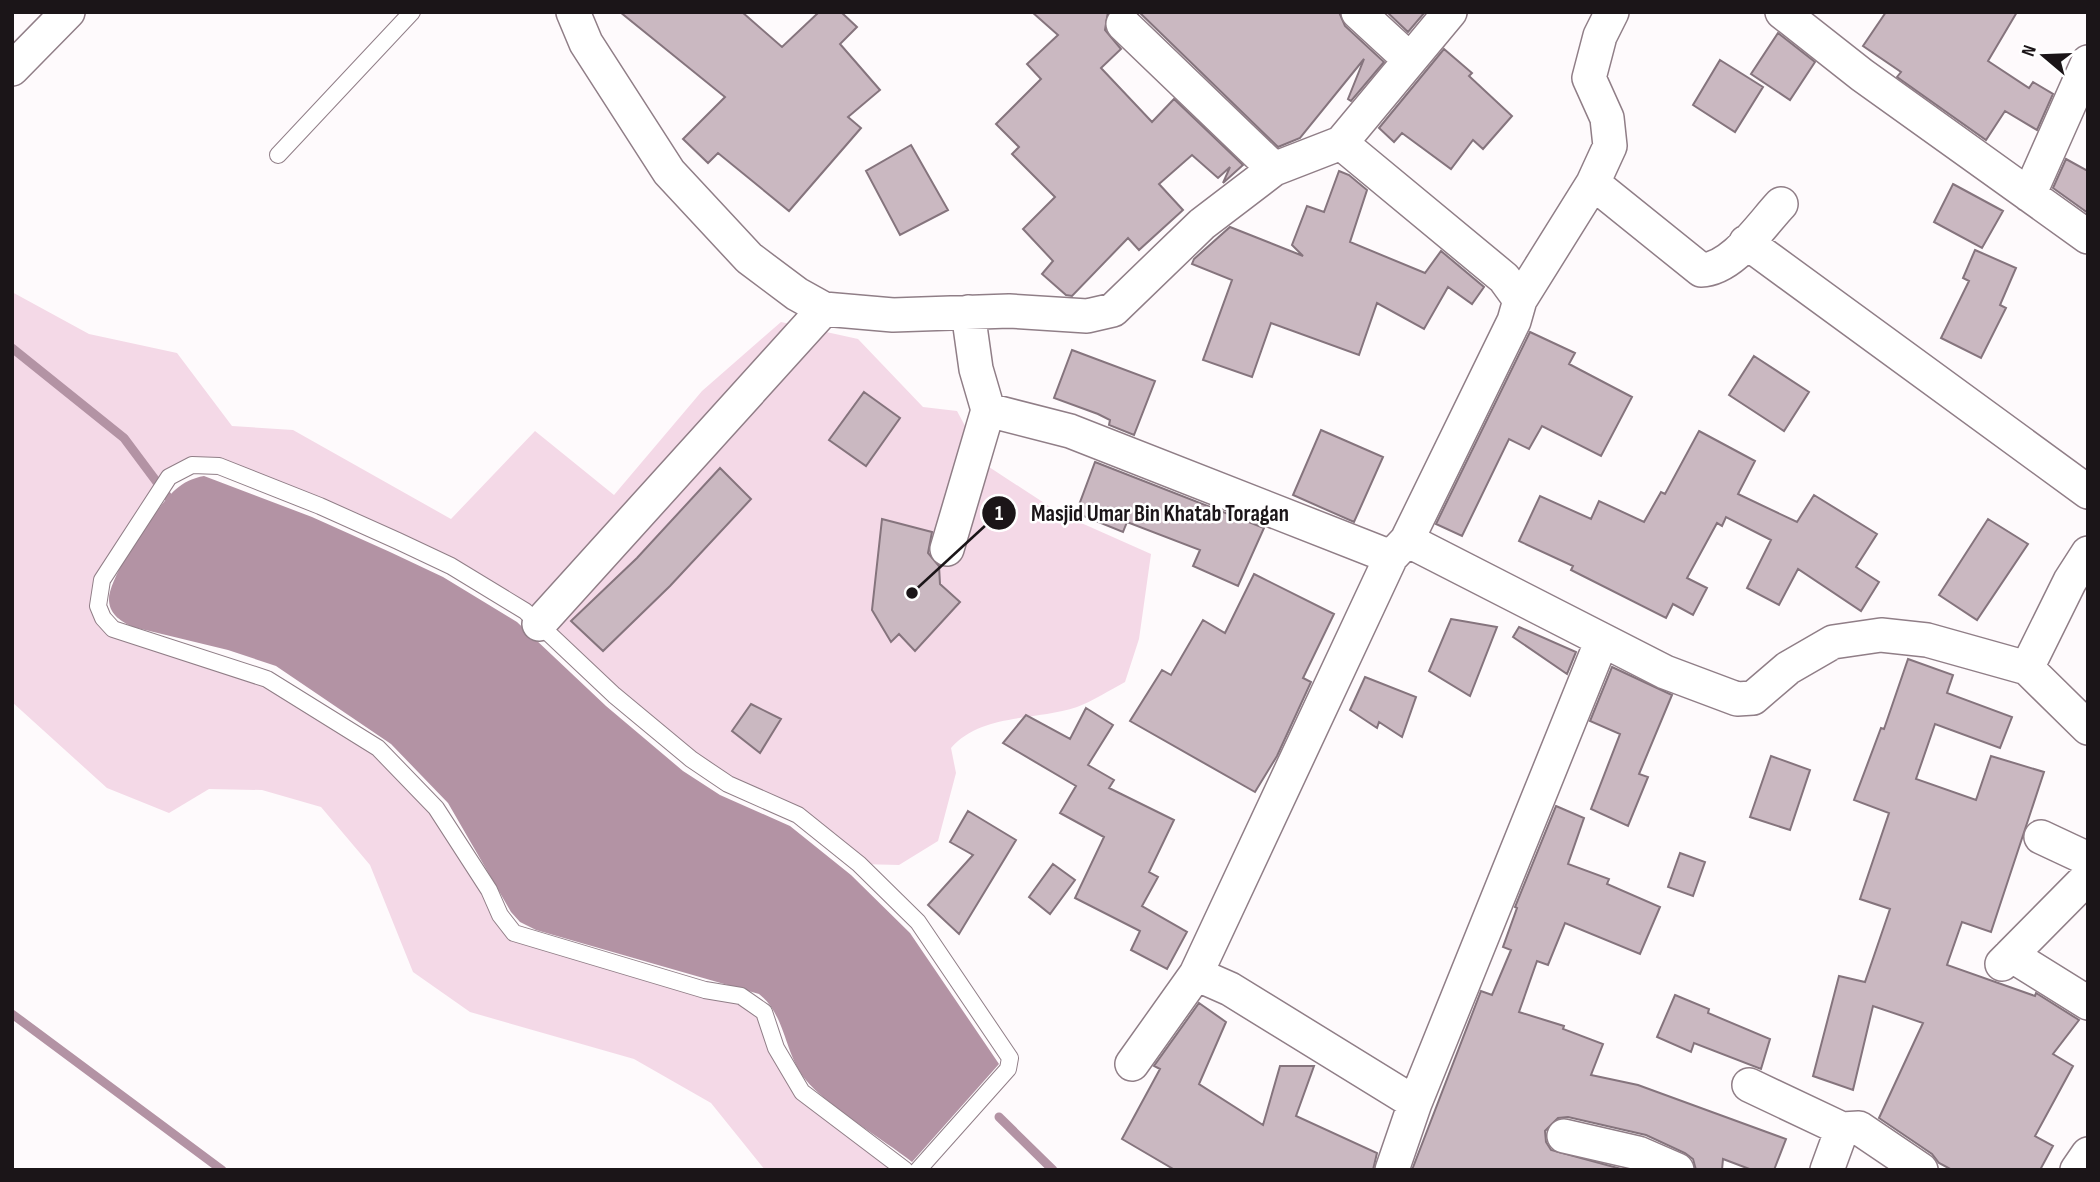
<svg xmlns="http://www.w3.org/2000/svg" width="2100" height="1182" font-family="'Sofia Sans Condensed',sans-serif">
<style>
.green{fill:#f4d9e7}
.water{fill:#b393a4}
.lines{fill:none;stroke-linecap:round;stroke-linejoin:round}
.stream{stroke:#b393a4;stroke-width:9}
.building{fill:#cab8c1;stroke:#85747d;stroke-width:2}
.service-casing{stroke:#907e87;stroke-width:18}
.minor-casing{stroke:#907e87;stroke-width:36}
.service{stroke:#fff;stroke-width:16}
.minor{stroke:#fff;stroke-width:33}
.leader{fill:none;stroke:#1b1518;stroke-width:2.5}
.callout-dot{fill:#1b1518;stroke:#fff;stroke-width:2.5}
.mark-label{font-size:21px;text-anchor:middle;font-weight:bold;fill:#fff}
.callout-label{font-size:23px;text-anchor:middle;font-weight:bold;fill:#1b1518;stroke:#fff;stroke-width:5;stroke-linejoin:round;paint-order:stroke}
</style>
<rect width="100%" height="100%" fill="#fefafc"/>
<!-- green -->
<path class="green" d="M12,292l77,42 88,19 55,73 61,4 158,89 84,-88 79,64 88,-104 79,-69 77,17 65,68 34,4 29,54 75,49 90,40 -12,85 -14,43c-15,8 -32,19 -48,25 -42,14 -95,6 -126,41l5,25 -18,68 -39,24 -40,-1 -61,-49 -107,-56 -182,-158 -290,-135 -40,3 -77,111 1,38 164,61 111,69 58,60 78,125 191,57 59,22 38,80 103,78h-140l-54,-67 -77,-44 -164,-47 -57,-40 -43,-107 -49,-58 -59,-17 -53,-1 -40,24 -62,-25 -95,-86z"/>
<!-- water -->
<path class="water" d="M204,476l108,41 78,35 53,25 74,45 89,84 77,65 37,24 70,31 61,49 59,58 89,131 -87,98c-29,-23 -85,-56 -107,-83 -21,-26 -19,-64 -46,-85l-223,-64 -16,-8 -9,-10 -63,-109 -57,-59 -115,-78 -48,-16 -95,-23c-11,-5 -23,-12 -24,-26 -2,-23 49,-96 66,-111 9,-8 18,-12 29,-14z"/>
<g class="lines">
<!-- stream -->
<path class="stream" d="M12,348l112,90 44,59
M12,1014l210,156
M999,1117l54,53"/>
</g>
<!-- building -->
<path class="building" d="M620,12h122l40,35 37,-35h22l16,15 -17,17 40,46 -32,27 13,11 -72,83 -71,-58 -10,10 -25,-24 42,-42z
M1032,12h76l-3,18 16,19 -20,19 51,54 22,-23 69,66 -20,18 7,-16 -12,11 -26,-23 -33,29 24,26 -44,40 -11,-12 -56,58 -6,-1 -24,-21 11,-13 -30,-32 32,-32 -43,-43 7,-7 -23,-23 45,-45 -14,-15 31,-29z
M1139,12h200l6,14 39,36 -33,39 -3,-2 16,-40 -64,79 -22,9z
M1387,12h38l-17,20z
M1886,12h131l-29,49 41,27 4,-6 20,12 -16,36 -32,-19 -19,29 -89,-63 4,-5 -38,-26z
M1778,33l37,29 -25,38 -39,-26z
M1444,49l28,24 -3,3 43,40 -29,33 -10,-9 -22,29 -49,-36 -8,9 -15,-14z
M1720,60l43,27 -28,45 -42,-27z
M911,145l37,65 -48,25 -34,-64z
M2066,159l22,12v42l-35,-25z
M1339,171l10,4 18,15 -17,52 75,31 16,-22 43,36 -12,17 -24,-17 -24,42 -47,-26 -18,52 -88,-32 -19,54 -49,-17 29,-80 -40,-16 2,-5 36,-32 73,29 -11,-11 15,-39 17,6z
M1953,184l50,27 -21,37 -48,-26z
M1975,250l41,18 -16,37 6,3 -25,50 -40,-20 28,-57 -6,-3z
M1530,332l45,21 -6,11 63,33 -31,59 -59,-30 -13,23 -20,-10 -47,97 -26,-12z
M1072,350l83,31 -21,54 -25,-10 1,-5 -12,-6 -44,-16z
M1754,356l55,36 -25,39 -55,-36z
M864,392l36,26 -34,48 -37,-26z
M1321,430l62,27 -29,65 -61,-27z
M1699,431l56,30 -17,33 59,28 17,-27 63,39 -21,33 23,15 -18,29 -63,-42 -19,36 -32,-17 24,-48 -45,-23 -4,9 -5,-3 -30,55 20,10 -14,27 -20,-11 -7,14 -95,-48 2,-4 -54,-25 21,-45 51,23 8,-18 45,21 17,-30 4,2z
M1095,462l169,66 -26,58 -45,-20 7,-16 -73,-28 -4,10 -47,-19z
M720,468l31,31 -81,87 -67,65 -32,-30 66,-63z
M882,519l50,13 -4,21 11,13 1,18 20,18 -45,49 -16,-17 -8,8 -19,-32z
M1988,519l40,25 -51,76 -38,-25z
M1254,574l80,40 -31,64 8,4 -34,74 -22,36 -125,-71 32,-51 9,5 32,-55 22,13z
M1451,619l46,8 -27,69 -41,-25z
M1519,627l57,25 -9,22 -54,-37z
M1908,659l45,16 -6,18 65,24 -12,31 -65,-24 -19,55 60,21 15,-44 53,16 -53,160 -29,-10 -15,43 88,31 1,-3 43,27 -26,34 20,12 -38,70 18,10 -13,24h-88l-13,-7 -7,-9 -53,-36 44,-95 -50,-17 -20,84 -40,-14 26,-100 26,6 25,-73 -30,-10 29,-86 -35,-13 27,-72 3,1z
M1612,667l60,28 -33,79 9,3 -20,49 -37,-17 29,-75 -30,-13z
M1365,677l51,20 -14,40 -23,-15 -2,6 -27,-18z
M751,704l30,15 -21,34 -28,-22z
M1086,708l27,17 -25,40 26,15 -5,8 65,32 -25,52 9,5 -16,29 45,26 -20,37 -36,-19 9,-19 -65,-33 29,-61 -44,-24 16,-27 -73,-43 23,-28 44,24z
M1771,756l39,14 -20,60 -40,-13z
M1556,806l28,12 -16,46 41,15 -2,5 53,23 -20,47 -75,-31 -17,42 -11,-4 -18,51 45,14 -1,3 40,15 -12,31 47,10 148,54 -12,31h-22l-29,-11 -1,11h-26l-3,-11 -8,-6 -39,-18 -78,-18 -10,1 -13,13 1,11 5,8 74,20h-213l69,-179 11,4 19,-45 -8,-3 14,-39 -2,-1z
M968,811l48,29 -57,94 -31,-29 45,-50 -23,-13z
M1680,853l25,9 -12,34 -25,-9z
M1053,864l22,16 -25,34 -21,-17z
M1675,995l34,14 -1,4 62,26 -9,30 -67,-26 -3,9 -34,-15z
M1199,1003l27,19 -27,62 64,41 17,-59h34l-18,50 81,37 -4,17h-198l-53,-31 38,-70 -6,-3z"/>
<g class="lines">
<!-- service casing -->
<g class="service-casing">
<path id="service" d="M278,155l134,-143
M905,1170l-103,-78 -26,-44 -12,-36 -23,-16 -36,-6 -191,-57 -14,-18 -11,-25 -53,-82 -58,-60 -111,-69 -154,-50 -10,-11 -5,-12 4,-26 67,-103 23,-12 27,1 101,40 78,35 53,25 74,45 89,84 77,64 37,25 70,31 61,49 59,58 92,136 -2,11 -90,101"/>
</g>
<!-- minor casing -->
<g class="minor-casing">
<path id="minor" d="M573,12l13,31 83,129 80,86 48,36 27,15 69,6 116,-4 78,5 26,-6 89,-86 72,-55 67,-26 163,135 16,22
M1358,12l51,47
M1782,12l80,63 226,162
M1123,24l151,145
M12,69l56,-57
M1341,143l109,-131
M1593,183l108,87c32,-1 60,-45 80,-66
M2029,195l59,-133
M1746,242l342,250
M988,410l82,21 321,126
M1407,540l258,132 72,27 16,-1 35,-30 45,-26 48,-7 46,5 100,28 61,60
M947,549l41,-139 -12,-41 -8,-57
M539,624l285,-315
M1602,640l-187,463 -185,-114 -34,-15 195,-417 16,-17 107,-219 6,-21 73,-117 17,-37 -3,-28 -18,-40 11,-42 12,-24
M2027,668l43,-87 18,-28
M2041,837l47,22
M2011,955l77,48
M2002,964l86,-87
M1132,1064l64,-90
M1749,1085l93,44
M1564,1136l74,17 39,17
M1392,1170l23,-67
M1827,1170l15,-41 17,-1 62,42
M2077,1170l11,-16"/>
</g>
<!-- service -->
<use href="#service" class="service"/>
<!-- minor -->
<use href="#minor" class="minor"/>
</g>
<!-- callouts -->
<path class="leader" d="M912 593L999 513"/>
<g class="callout-dot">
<circle cx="912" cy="593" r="7"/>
<circle cx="999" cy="513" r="18"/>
</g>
<g class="mark-label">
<text x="999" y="520">1</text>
</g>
<g class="callout-label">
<text x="1160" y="521">Masjid Umar Bin Khatab Toragan</text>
</g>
<!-- border -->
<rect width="2100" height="1182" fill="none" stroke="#1b1518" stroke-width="28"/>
<!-- north arrow -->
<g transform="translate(2044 56) rotate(289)" stroke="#ffffff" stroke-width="5" paint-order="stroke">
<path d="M0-5L12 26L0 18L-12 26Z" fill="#1b1518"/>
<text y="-10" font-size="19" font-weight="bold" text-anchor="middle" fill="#1b1518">N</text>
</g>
</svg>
